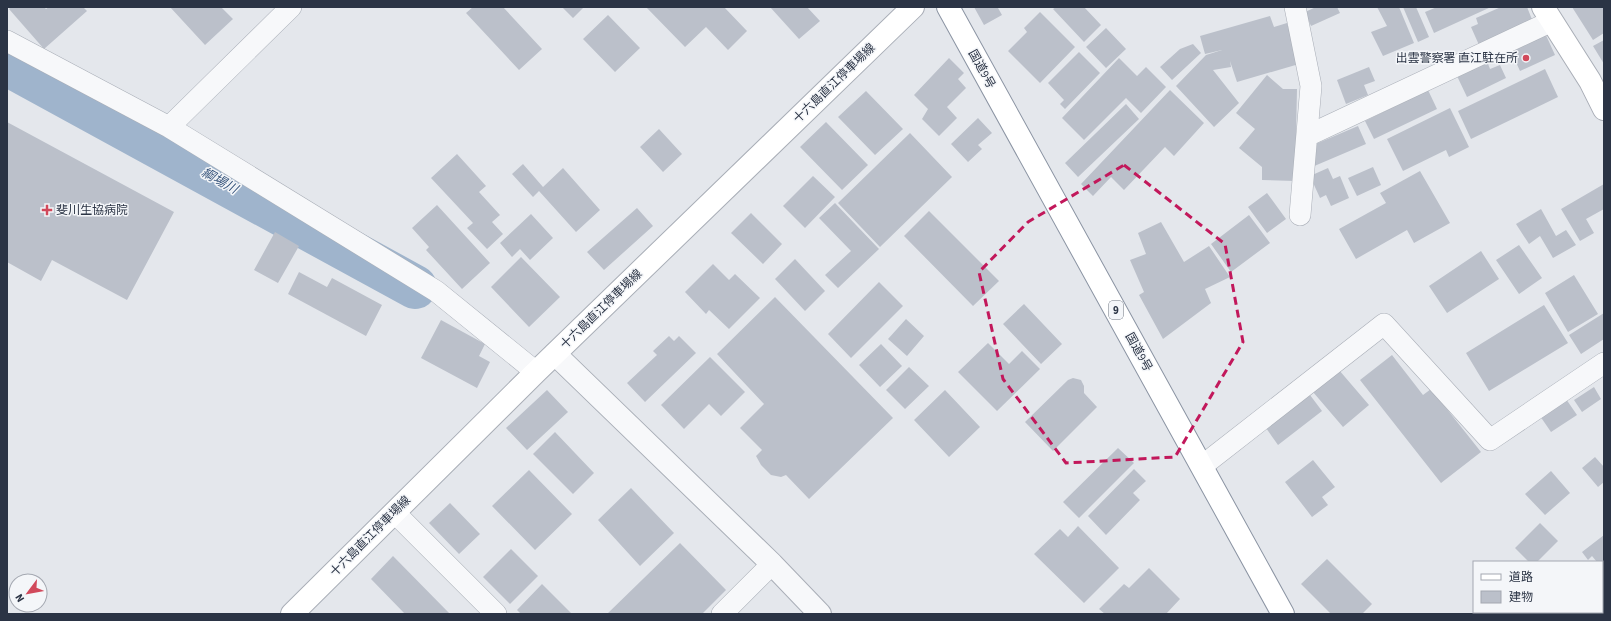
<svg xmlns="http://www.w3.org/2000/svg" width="1611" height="621" font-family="'Source Sans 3','Noto Sans JP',sans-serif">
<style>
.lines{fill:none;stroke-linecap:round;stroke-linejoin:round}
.river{stroke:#9fb4cc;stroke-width:44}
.building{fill:#bbc0ca}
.minor-casing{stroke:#a9aeb7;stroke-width:22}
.tertiary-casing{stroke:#a9aeb7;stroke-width:24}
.secondary-casing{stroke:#a9aeb7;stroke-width:24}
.trunk-casing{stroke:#8b94a3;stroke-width:24}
.minor{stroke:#f7f8fa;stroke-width:21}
.tertiary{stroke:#f7f8fa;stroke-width:22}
.secondary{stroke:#fff;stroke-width:22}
.trunk{stroke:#fff;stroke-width:22}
.marked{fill:none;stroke:#c2185b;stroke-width:3;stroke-dasharray:8 5;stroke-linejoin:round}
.poi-dot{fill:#d1495b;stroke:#f4f6f9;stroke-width:1.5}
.labels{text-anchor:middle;stroke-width:3;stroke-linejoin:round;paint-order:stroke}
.shield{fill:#f4f6f9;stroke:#676e7b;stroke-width:1}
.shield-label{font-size:11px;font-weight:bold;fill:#2b3445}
.poi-label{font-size:12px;fill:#2b3445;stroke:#f4f6f9;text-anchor:end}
.street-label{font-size:12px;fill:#2b3445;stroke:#f4f6f9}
.water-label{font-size:13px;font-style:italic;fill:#34527a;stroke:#f4f6f9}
</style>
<rect width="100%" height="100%" fill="#e4e7ec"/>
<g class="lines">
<!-- river -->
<path class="river" d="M7,64l408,223"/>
</g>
<!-- building -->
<path class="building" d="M11,7h33l2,2 3,-2h34l4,4 -43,38 -35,-40z
M170,7h51l12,12 -28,26z
M473,7h30l39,42 -23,21 -53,-57z
M562,7h22l-11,11z
M646,7h78l23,24 -19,19 -22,-23 -21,20z
M770,7h37l13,14 -21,18z
M974,7h26l-2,1 4,7 -18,10z
M1056,7h28l17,18 -17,17 -31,-33z
M1316,7h21l3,6 -29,13 -6,-14z
M1377,7h22l15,36 -31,13 -12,-24 16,-6z
M1403,7h13l13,30 -11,5z
M1437,7h54l-57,26 -9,-21z
M1501,7h26l6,15 -54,23 -8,-18 7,-3 -2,-6z
M1572,7h32v26l-11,7z
M1040,12l35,35 -35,36 -32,-32 19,-19 -3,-4z
M608,15l32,33 -25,24 -32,-33z
M1270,16l4,11 13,-4 12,41 -62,18 -7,-21 1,6 -18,3 26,33 -25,24 -38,-41 30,-31 16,-5 -17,4 -5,-18z
M1106,28l20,21 -20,19 -20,-21z
M1545,33l10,22 -35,16 -10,-22z
M1604,40v24l-11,-18z
M1193,44l8,9 -29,27 -12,-13 20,-18z
M1079,52l21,21 -35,36 -5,-5 4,-4 -16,-17z
M949,58l15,15 -6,6 8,9 -19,19 10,11 -18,18 -17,-17 6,-10 -14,-14z
M1119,58l18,18 9,-9 20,20 -25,26 -15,-15 -42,42 -22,-22z
M1487,61l3,8 10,-4 6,13 -39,19 -10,-21z
M1369,67l6,14 -11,4 4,10 -22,9 -9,-24z
M1545,69l13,28 -87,42 -13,-28z
M1267,75l16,14h14l-2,92 -33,-1v-13l-23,-19 16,-19 -19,-16z
M1170,90l34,33 -30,33 -9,-9 -41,43 -13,-13 -18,19 -12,-12z
M1428,90l9,19 -63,30 -9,-18z
M866,91l37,38 -28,26 -37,-38z
M1126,104l13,15 -61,58 -13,-14z
M1450,108l19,39 -20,10 -3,-7 -43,21 -16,-32z
M978,118l14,15 -14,12 4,4 -14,13 -17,-18z
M7,122l167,90 -47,88 -75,-40 -11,21 -34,-19z
M826,122l42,43 -26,25 -42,-43z
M1358,126l8,18 -54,23 -1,-21z
M659,129l23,25 -19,18 -23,-25z
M910,133l42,44 -72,70 -42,-44z
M457,154l29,32 -7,6 21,23 -8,7 11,12 -16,15 -20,-21 6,-5 -42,-45z
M523,164l20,23 20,-19 37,42 -24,22 -37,-41 -6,6 -21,-23z
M1373,167l8,18 -24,11 -9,-18z
M1328,168l5,11 7,-3 9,22 -18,8 -5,-11 -6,3 -10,-22z
M1420,171l30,52 -36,20 -7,-13 -51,29 -17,-30 47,-26 -6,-10z
M813,176l22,21 -30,31 -22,-22z
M1604,184v25l-18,10 8,14 -14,8 -19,-32z
M1267,193l19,26 -19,14 -19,-26z
M835,203l44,46 -41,39 -13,-13 26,-24 -32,-33z
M437,205l53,58 -28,26 -36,-39 3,-3 -17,-19z
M637,208l16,18 -49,44 -17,-18z
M1541,209l15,27 10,-6 10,15 -23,13 -13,-22 -11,8 -13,-20z
M929,211l70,70 -26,25 -69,-70z
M751,213l31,31 -19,20 -32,-31z
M531,214l22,24 -23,22 -10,-11 -8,8 -12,-14z
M1249,215l21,28 -39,29 -20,-28z
M1161,222l23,40 25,-16 21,31 -25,12 6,14 -48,36 -24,-44 5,-3 -14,-32 16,-6 -8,-21z
M275,232l24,14 -21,37 -24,-13z
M1519,245l23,33 -23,16 -23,-34z
M1481,251l18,28 -52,34 -18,-27z
M521,257l39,40 -31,30 -38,-40z
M795,259l30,32 -20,20 -30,-32z
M713,264l16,16 6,-6 25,24 -31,31 -20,-19 -3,4 -21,-22z
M299,272l28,15 5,-9 50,27 -16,31 -78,-42z
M1574,275l24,39 -30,18 -23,-39z
M879,282l24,24 -52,52 -23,-24z
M775,297l118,121 -84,81 -23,-24 -5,2 -10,-2 -10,-10 -5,-9 6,-6 -22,-22 24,-24 -47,-50z
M1024,304l38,40 -21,20 -38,-40z
M1544,305l24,38 -79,48 -23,-38z
M1604,313v26l-23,15 -12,-19z
M906,319l18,17 -17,20 -19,-17z
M441,320l44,24 -6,12 11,6 -13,26 -56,-30z
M669,336l5,5 5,-5 17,17 -51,49 -18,-19 30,-28 -4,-4z
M988,343l21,21 13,-13 18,18 -43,42 -39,-39z
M881,344l21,22 -22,21 -21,-22z
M1392,355l31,40 8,-6 50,63 -40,31 -81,-103z
M710,357l35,35 -24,24 -12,-12 -25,25 -23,-24z
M909,367l20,19 -24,23 -19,-19z
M1339,370l30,35 -26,22 -30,-35z
M1073,378l8,2 3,6v7l13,14 -44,44 -28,-29 43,-42z
M1594,387l7,12 -19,13 -8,-12z
M547,390l21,22 -41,38 -21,-22z
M945,390l35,37 -31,30 -35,-37z
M1310,395l12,16 -44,34 -12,-17z
M1566,399l11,16 -26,17 -11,-16z
M555,432l39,41 -21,21 -40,-40z
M1118,448l16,15 -55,55 -16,-16z
M1595,457l9,10v15l-6,5 -16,-19z
M1313,460l22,27 -13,10 6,8 -16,12 -27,-35z
M1134,469l12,12 -13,12 7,7 -34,35 -18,-19z
M529,470l43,44 -37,36 -43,-44z
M1551,471l19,22 -25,22 -20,-21z
M631,488l43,45 -34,33 -42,-46z
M450,503l30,31 -21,20 -30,-31z
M1540,523l18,18 -21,21h-8l-14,-14z
M1078,526l41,42 -35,35 -50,-49 26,-25 8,8z
M1604,535v29l-2,1v-3h-5l-5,-6 -4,4 -6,-8z
M680,543l46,47 -24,24h-95z
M511,549l27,27 -28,28 -27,-27z
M393,556l57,58h-45l-34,-35z
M1327,559l45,45 -10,10h-31l-30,-30z
M1149,568l31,31 -14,15h-61l-6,-5 25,-25 5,4z
M1604,574v21l-2,2v-22z
M542,584l30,30h-51l-4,-4z"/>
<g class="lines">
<!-- minor casing -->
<g class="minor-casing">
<path id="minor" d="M1295,7l16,79 -11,129
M7,41l162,86 267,164 100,81
M169,127l122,-120
M1307,136l245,-115
M1202,466l182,-142 106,116 114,-77
M395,513l101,101
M722,614l50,-50"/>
</g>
<!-- tertiary casing -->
<g class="tertiary-casing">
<path id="tertiary" d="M555,354l217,210 48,50"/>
</g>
<!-- secondary casing -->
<g class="secondary-casing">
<path id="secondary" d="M1543,7l47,74 14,28
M292,614l244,-242 377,-365"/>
</g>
<!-- trunk casing -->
<g class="trunk-casing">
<path id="trunk" d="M948,7l335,607"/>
</g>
<!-- minor -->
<use href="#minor" class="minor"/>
<!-- tertiary -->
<use href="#tertiary" class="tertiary"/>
<!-- secondary -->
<use href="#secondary" class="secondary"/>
<!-- trunk -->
<use href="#trunk" class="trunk"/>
</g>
<!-- marked area -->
<path class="marked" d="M1124,165l101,79 18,98 -68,115 -109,6 -63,-84 -24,-107 49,-50z"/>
<!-- markers -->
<g class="poi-dot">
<circle cx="1526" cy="58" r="4"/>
<path d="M45 204h4v4h4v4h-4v4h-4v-4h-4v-4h4z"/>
</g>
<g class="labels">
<!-- shield labels -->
<rect class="shield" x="1109" y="301" width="14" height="18" rx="3"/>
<g class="shield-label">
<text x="1116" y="314">9</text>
</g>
<!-- poi labels -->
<g class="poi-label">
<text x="1518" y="62">出雲警察署 直江駐在所</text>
<text x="56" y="214" text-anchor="start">斐川生協病院</text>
</g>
<!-- street labels -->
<g class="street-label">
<text transform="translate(982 69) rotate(61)" y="4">国道9号</text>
<text transform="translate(834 83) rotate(-44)" y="4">十六島直江停車場線</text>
<text transform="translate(601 309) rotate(-44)" y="4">十六島直江停車場線</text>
<text transform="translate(1139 352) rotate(61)" y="4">国道9号</text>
<text transform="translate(370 536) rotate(-45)" y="4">十六島直江停車場線</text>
</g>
<!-- water labels -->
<g class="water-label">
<text transform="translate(220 180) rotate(29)" y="5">綱場川</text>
</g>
</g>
<!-- border -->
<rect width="1611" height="621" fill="none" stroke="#2b3445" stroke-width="16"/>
<!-- legend -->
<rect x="1473" y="561" width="130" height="52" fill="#f4f6f9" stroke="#a4a8b1"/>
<rect x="1481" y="574" width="20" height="6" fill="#ffffff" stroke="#a4a8b1"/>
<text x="1509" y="581" font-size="12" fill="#2b3445">道路</text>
<rect x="1481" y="591" width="20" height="12" fill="#bbc0ca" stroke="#a4a8b1"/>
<text x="1509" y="601" font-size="12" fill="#2b3445">建物</text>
<!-- north arrow -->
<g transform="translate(28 593) rotate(238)"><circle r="19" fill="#f4f6f9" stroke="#a4a8b1"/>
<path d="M0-3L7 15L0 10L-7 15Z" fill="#d1495b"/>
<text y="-6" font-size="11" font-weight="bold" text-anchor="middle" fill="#2b3445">N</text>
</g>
</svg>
